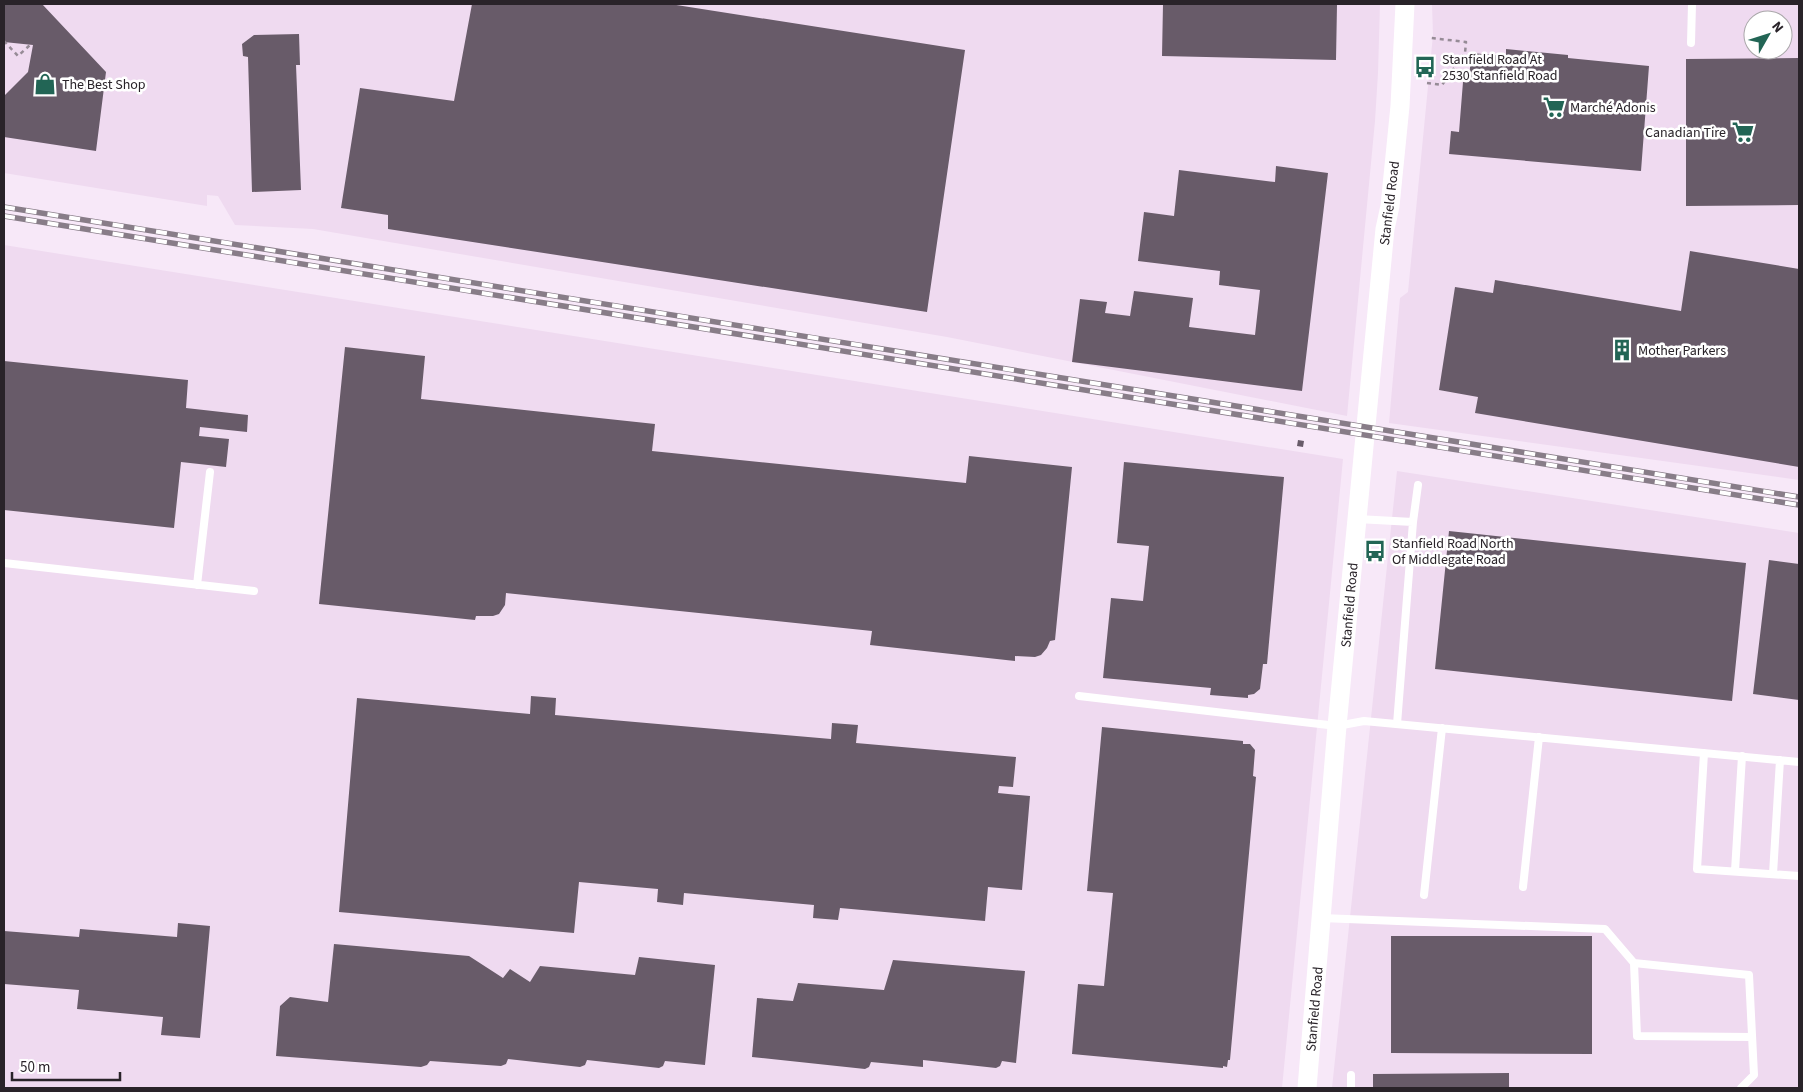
<svg xmlns="http://www.w3.org/2000/svg" width="1803" height="1092" font-family="'Source Sans 3',sans-serif">
<style>
.built{fill:#efdaf0;fill-rule:evenodd}
.building{fill:#685b69}
.lines{fill:none;stroke-linecap:round;stroke-linejoin:round}
.path{stroke:#968b96;stroke-width:2.5;stroke-dasharray:4 4;stroke-linecap:butt}
.service{stroke:#fff;stroke-width:8}
.tertiary{stroke:#fff;stroke-width:19}
.rail-casing{stroke:#887d88;stroke-width:5.5}
.rail{stroke:#fff;stroke-width:4;stroke-dasharray:11;stroke-linecap:butt}
.labels{text-anchor:middle;stroke-width:5;stroke-linejoin:round;paint-order:stroke}
.poi-label{font-size:14px;fill:#292329;stroke:#fff;text-anchor:start}
.street-label{font-size:14px;fill:#292329;stroke:#fff}
</style>
<rect width="100%" height="100%" fill="#f7e8f8"/>
<!-- built -->
<path class="built" d="M4,4h1376l-2,69 -3,48 -28,295 -400,-79 -634,-108 -78,-4 -17,-29 -11,-1v11l-203,-33z
M1432,4h367v476l-410,-57 11,-125 8,-6 25,-257zM1753,20h30v30h-30z
M4,245l1339,214 -61,629h-1278z
M1397,471l402,62v555h-467z"/>
<!-- building -->
<path class="building" d="M4,4h38l64,68 -10,79 -92,-14v-41l24,-24 5,-27 -29,-3z
M472,4h198l295,46 -38,262 -539,-83v-14l-47,-7 19,-120 94,13z
M1163,4l174,1 -1,55 -174,-4z
M299,34l1,31h-4l5,125 -49,2 -4,-135 -5,-1 -1,-12 12,-9z
M1506,49l62,6v3l81,8 -8,105 -192,-17 2,-23 8,1 4,-50h6l2,-29 35,3z
M1799,58v147l-113,1v-147z
M1276,166l52,7 -26,218 -230,-29 8,-63 27,3 -2,11 25,3 4,-25 59,7 -4,29 66,8 5,-45 -41,-5 1,-14 -82,-10 6,-49 30,4 5,-46 96,12z
M1690,251l109,18v198l-324,-54 3,-16 -39,-7 16,-103 38,6 2,-13 186,31z
M345,347l80,9 -4,43 234,25 -3,27 314,32 3,-27 103,11 -17,173 -5,1 -3,7 -6,7 -6,2 -20,-1v5l-145,-16 2,-14 -366,-38 -1,12 -6,9 -6,2h-17l-1,4 -156,-16z
M4,361l184,19 -2,28 62,7 -1,17 -47,-5 -1,9 30,3 -3,28 -45,-5 -7,66 -170,-18z
M1298,440l6,1 -1,6 -6,-1z
M1124,462l160,15 -17,187h-4l-3,25 -6,5 -6,1v3l-38,-3 1,-7 -108,-10 8,-80 32,3 6,-55 -32,-3z
M1449,531l297,32 -14,138 -297,-32z
M1769,560l30,4v136l-46,-6z
M531,696l25,2 -1,17 276,24 1,-16 26,2 -2,18 160,14 -3,30 -14,-1 -1,7 32,3 -8,94 -34,-3 -3,34 -145,-13 -2,12 -25,-2 1,-13 -130,-12 -1,12 -26,-3 1,-13 -79,-7 -5,51 -235,-21 18,-214 173,16z
M1102,727l141,14v3h7l5,6 -2,26 3,1 -26,283h-2l-1,7 -4,-1v2l-151,-14 6,-70 26,2 9,-93 -26,-2z
M178,923l32,3 -10,112 -39,-3 2,-18 -86,-8 2,-19 -75,-6v-53l75,6 1,-8 97,8z
M1391,936h201v118l-201,-1z
M334,944l135,12 34,22 7,-9 20,13 10,-16 95,9 4,-18 76,8 -10,100 -40,-4 -2,5 -4,2 -72,-8 -2,5 -5,2 -72,-8 -2,5 -5,2 -71,-5 -3,4 -6,2 -145,-11 4,-50 10,-9 38,5z
M893,960l132,11 -9,92 -14,-2 -2,5 -4,2 -73,-8v7l-52,-5 -2,5 -4,2 -113,-12 5,-59 36,3 5,-18 86,7z
M1509,1073v15h-136v-14z"/>
<g class="lines">
<!-- path -->
<path class="path" d="M4,41l14,15 12,-11
M1427,83l15,2 23,-32 1,-11 -35,-4"/>
<!-- service -->
<path class="service" d="M1691,43l1,-39
M1357,519l56,3
M4,563l250,28
M197,585l13,-113
M1079,696l258,30 27,-5 435,41
M1397,724l16,-202 5,-37
M1704,753l-7,116 102,7
M1735,871l7,-115
M1773,874l7,-114
M1523,887l16,-150
M1424,895l18,-167
M1321,918l284,11 29,34 115,12 5,100 -13,13
M1634,963l3,73 115,1
M1351,1088v-13"/>
<!-- tertiary -->
<path class="tertiary" d="M1307,1088l30,-362 48,-497 5,-23 10,-100 5,-102"/>
<!-- rail casing -->
<g class="rail-casing">
<path id="rail" d="M4,207l1795,290
M4,216l1795,289"/>
</g>
<!-- rail -->
<use href="#rail" class="rail"/>
</g>
<!-- icons -->
<defs>
<g id="bus-bare" transform="scale(1.725)"><path d="M-5-6H5V4H4V6H2V4H-2V6H-4V4H-5ZM-3.5-4V0h7V-4ZM-3.5 1.2v1.5H-2V1.2ZM2 1.2v1.5H3.5V1.2Z" fill="#226555" stroke="#fff" stroke-width="2.5" paint-order="stroke"/></g>
<g id="shop-bare" transform="scale(1.725)"><path d="M-5-2.5h2.3a2.7 3.5 0 0 1 5.4 0H5L5.5 6h-11ZM-1.5-2.5h3a1.5 2.3 0 0 0-3 0Z" fill="#226555" stroke="#fff" stroke-width="2.5" paint-order="stroke"/></g>
<g id="supermarket-bare" transform="scale(1.725)"><path d="M-6-5.5h2.5l.6 2H6L4.5 2H-2.5L-4.4-4H-6ZM-1.5 3.2a1.3 1.3 0 1 0 .1 0ZM3 3.2a1.3 1.3 0 1 0 .1 0Z" fill="#226555" stroke="#fff" stroke-width="2.5" paint-order="stroke"/></g>
<g id="building-bare" transform="scale(1.725)"><path d="M-4-6H4V6H1V3H-1V6H-4ZM-2.5-4.3h1.7v1.8h-1.7ZM.8-4.3h1.7v1.8H.8ZM-2.5-1h1.7V.8h-1.7ZM.8-1h1.7V.8H.8Z" fill="#226555" stroke="#fff" stroke-width="2.5" paint-order="stroke"/></g>
</defs>
<g fill-rule="evenodd">
<use href="#bus-bare" x="1425" y="67"/>
<use href="#shop-bare" x="45" y="84"/>
<use href="#supermarket-bare" x="1554" y="107"/>
<use href="#supermarket-bare" x="1743" y="132"/>
<use href="#building-bare" x="1622" y="350"/>
<use href="#bus-bare" x="1375" y="551"/>
</g>
<g class="labels">
<!-- poi labels -->
<g class="poi-label">
<text x="1442" y="64">Stanfield Road At<tspan x="1442" dy="16">2530 Stanfield Road</tspan></text>
<text x="62" y="89">The Best Shop</text>
<text x="1570" y="112">Marché Adonis</text>
<text x="1726" y="137" text-anchor="end">Canadian Tire</text>
<text x="1638" y="355">Mother Parkers</text>
<text x="1392" y="548">Stanfield Road North<tspan x="1392" dy="16">Of Middlegate Road</tspan></text>
</g>
<!-- street labels -->
<g class="street-label">
<text transform="translate(1389 203) rotate(-83)" y="5">Stanfield Road</text>
<text transform="translate(1349 605) rotate(-85)" y="5">Stanfield Road</text>
<text transform="translate(1314 1009) rotate(-85)" y="5">Stanfield Road</text>
</g>
</g>
<!-- border -->
<rect width="1803" height="1092" fill="none" stroke="#292329" stroke-width="10"/>
<!-- north arrow -->
<g transform="translate(1768 35) rotate(51)"><circle r="24" fill="#ffffff" stroke="#a9a7a9"/>
<path d="M0-4L9 19L0 12L-9 19Z" fill="#226555"/>
<text y="-8" font-size="14" font-weight="bold" text-anchor="middle" fill="#292329">N</text>
</g>
<!-- scale -->
<path d="M12 1072v8h108v-8" fill="none" stroke="#292329" stroke-width="2.5"/>
<text x="20" y="1072" font-size="15" fill="#292329" stroke="#ffffff" stroke-width="4" paint-order="stroke">50 m</text>
</svg>
